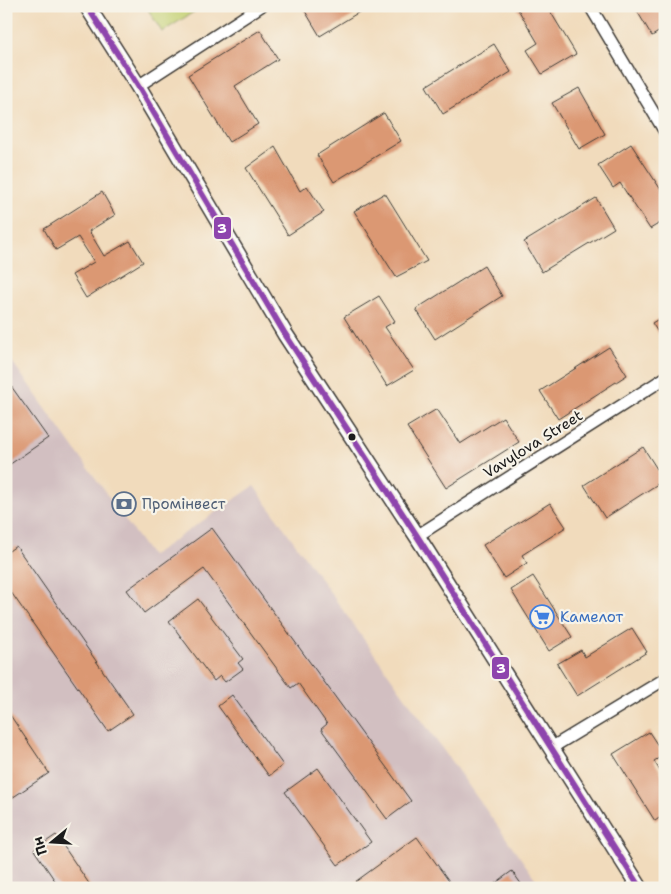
<svg xmlns="http://www.w3.org/2000/svg" width="671" height="894" font-family="'Shantell Sans',sans-serif">
<style>
.industrial{fill:#d2bfc1}
.green{fill:#c3d071;stroke:#707646}
.building{fill:#db9873}
.lines{fill:none;stroke-linecap:round;stroke-linejoin:round}
.minor-casing{stroke:#3c3934;stroke-width:14}
.tertiary-casing{stroke:#3c3934;stroke-width:18}
.minor{stroke:#fff;stroke-width:11}
.tertiary{stroke:#fff;stroke-width:15}
.bus-1-casing{stroke:#f7f3e8;stroke-width:10}
.bus-1{stroke:#8e44ad;stroke-width:6}
.bus-dot{fill:#1c1c1c;stroke:#f7f3e8;stroke-width:2}
.labels{text-anchor:middle;stroke-width:4.5;stroke-linejoin:round;paint-order:stroke}
.street-label{font-size:15px;fill:#1c1c1c;stroke:#f7f3e8}
.service-label{font-size:15px;fill:#4e5e75;stroke:#f7f3e8;text-anchor:start}
.shop-label{font-size:15px;fill:#366cbe;stroke:#f7f3e8;text-anchor:start}
.line-badge{stroke:#f7f3e8;stroke-width:2}
.badge-label{font-size:14px;text-anchor:middle;font-weight:bold;fill:#fff}
</style>
<rect width="100%" height="100%" fill="#f7f3e8"/>
<filter id="ink" filterUnits="userSpaceOnUse"><feTurbulence type="fractalNoise" baseFrequency=".02" numOctaves="2"/><feDisplacementMap in="SourceGraphic" scale="10" xChannelSelector="R" yChannelSelector="G"/><feConvolveMatrix kernelMatrix="1 2 1 2 8 2 1 2 1" color-interpolation-filters="sRGB"/></filter>
<filter id="wash" filterUnits="userSpaceOnUse"><feTurbulence type="fractalNoise" baseFrequency=".0096" numOctaves="4" result="noise"/><feDisplacementMap in="SourceGraphic" scale="20" xChannelSelector="R" yChannelSelector="G"/><feGaussianBlur stdDeviation="1.12" result="paint"/><feColorMatrix in="noise" values="0 0 0 0 0 0 0 0 0 0 0 0 0 0 0 0 0 1.4 0 .05"/><feComposite in="paint" operator="in"/></filter>
<g filter="url(#wash)">
<rect width="100%" height="100%" fill="#f1dbbc"/>
<!-- industrial -->
<path class="industrial" d="M6,353l145,203 103,-70 288,402h-536z"/>
<!-- green -->
<path class="green" d="M146,6h57l-41,26z"/>
<g id="blocks">
<!-- building -->
<path class="building" d="M302,6h67l-49,30z
M516,6h31l29,48 -34,20 -15,-24 11,-7z
M634,6h31v22l-13,8z
M260,30l18,29 -43,27 23,38 -29,18 -41,-67z
M494,44l17,28 -68,42 -17,-28z
M579,88l26,46 -26,15 -27,-46z
M384,113l17,28 -67,41 -17,-27z
M631,144l34,52v24l-15,9 -30,-46 -7,5 -15,-23z
M275,147l25,44 7,-5 17,26 -36,23 -42,-67z
M102,192l13,23 -26,16 15,25 26,-15 13,21 -57,36 -14,-23 22,-13 -16,-25 -22,13 -12,-21z
M385,193l42,68 -31,16 -42,-66z
M596,198l18,30 -72,44 -18,-30z
M484,266l18,30 -67,43 -19,-30z
M379,296l16,25 -10,6 29,43 -27,16 -43,-69z
M665,315v28l-13,-20z
M609,347l18,28 -69,44 -18,-28z
M6,379l42,59 -42,29v-17l1,-1 -1,-2z
M437,409l23,35 43,-27 16,25 -73,46 -39,-61z
M643,447l21,33 -59,38 -21,-33z
M550,503l16,24 -44,28 5,8 -23,15 -21,-33z
M212,528l199,273 -24,18 -66,-90 6,-5 -29,-41 -7,5 -87,-119 -60,44 -17,-23z
M16,546l117,168 -25,17 -102,-146v-32z
M533,576l39,61 -23,14 -38,-61z
M198,599l45,60 -5,4 5,6 -18,13 -5,-6 -6,5 -45,-60z
M632,628l15,24 -70,44 -20,-32 24,-14 4,7z
M232,695l51,70 -14,11 -51,-70z
M6,709l43,64 -43,29z
M649,732l15,23 -10,6 11,18v35l-10,7 -42,-67z
M318,768l53,74 -33,23 -53,-73z
M56,835l36,53h-32l-26,-38z
M417,837l37,51h-95l-4,-6z
M512,871l12,17h-35z"/>
</g>
</g>
<g filter="url(#ink)">
<use href="#blocks" fill-opacity="0" stroke="#3c3934" stroke-width="1"/>
<g class="lines">
<!-- minor casing -->
<g class="minor-casing">
<path id="minor" d="M590,6l75,126
M138,86l123,-80
M417,536l248,-158
M551,748l114,-69"/>
</g>
<!-- tertiary casing -->
<g class="tertiary-casing">
<path id="tertiary" d="M87,6l51,80 147,248 132,202 223,352"/>
</g>
<!-- minor -->
<use href="#minor" class="minor"/>
<!-- tertiary -->
<use href="#tertiary" class="tertiary"/>
<!-- bus-1 casing -->
<g class="bus-1-casing">
<path id="bus-1" d="M87,6l51,80 147,248 132,202 223,352"/>
</g>
<!-- bus-1 -->
<use href="#bus-1" class="bus-1"/>
</g>
</g>
<!-- icons -->
<defs>
<g id="bank-ring" transform="scale(1.25)"><circle r="9.5" fill="#f7f3e8" stroke="#5c6f8a" stroke-width="1.5"/><path d="M-6-4H6V4H-6ZM0-2.3a2.3 2.3 0 1 0 0 4.6a2.3 2.3 0 1 0 0-4.6Z" fill="#5c6f8a"/></g>
<g id="supermarket-ring" transform="scale(1.25)"><circle r="9.5" fill="#f7f3e8" stroke="#3f7fe0" stroke-width="1.5"/><path d="M-6-5.5h2.5l.6 2H6L4.5 2H-2.5L-4.4-4H-6ZM-1.5 3.2a1.3 1.3 0 1 0 .1 0ZM3 3.2a1.3 1.3 0 1 0 .1 0Z" fill="#3f7fe0"/></g>
</defs>
<g fill-rule="evenodd">
<use href="#bank-ring" x="124" y="504"/>
<use href="#supermarket-ring" x="542" y="617"/>
</g>
<!-- markers -->
<circle class="bus-dot" cx="352" cy="437" r="4.5"/>
<g class="labels">
<!-- street labels -->
<g class="street-label">
<text transform="translate(533 444) rotate(-32)" y="5">Vavylova Street</text>
</g>
<!-- service labels -->
<g class="service-label">
<text x="142" y="509">Промінвест</text>
</g>
<!-- shop labels -->
<g class="shop-label">
<text x="560" y="622">Камелот</text>
</g>
</g>
<g class="line-badge">
<rect x="213" y="216" width="19" height="24" rx="5" fill="#8e44ad"/>
<rect x="491" y="656" width="19" height="24" rx="5" fill="#8e44ad"/>
</g>
<g class="badge-label">
<text x="222" y="233">3</text>
<text x="501" y="673">3</text>
</g>
<!-- margin -->
<rect width="671" height="894" fill="none" stroke="#f7f3e8" stroke-width="25"/>
<!-- north arrow -->
<g transform="translate(52 842) rotate(252)" stroke="#f7f3e8" stroke-width="4" paint-order="stroke">
<path d="M0-4L9 19L0 12L-9 19Z" fill="#1c1c1c"/>
<text y="-8" font-size="14" font-weight="bold" text-anchor="middle" fill="#1c1c1c">Пн</text>
</g>
</svg>
